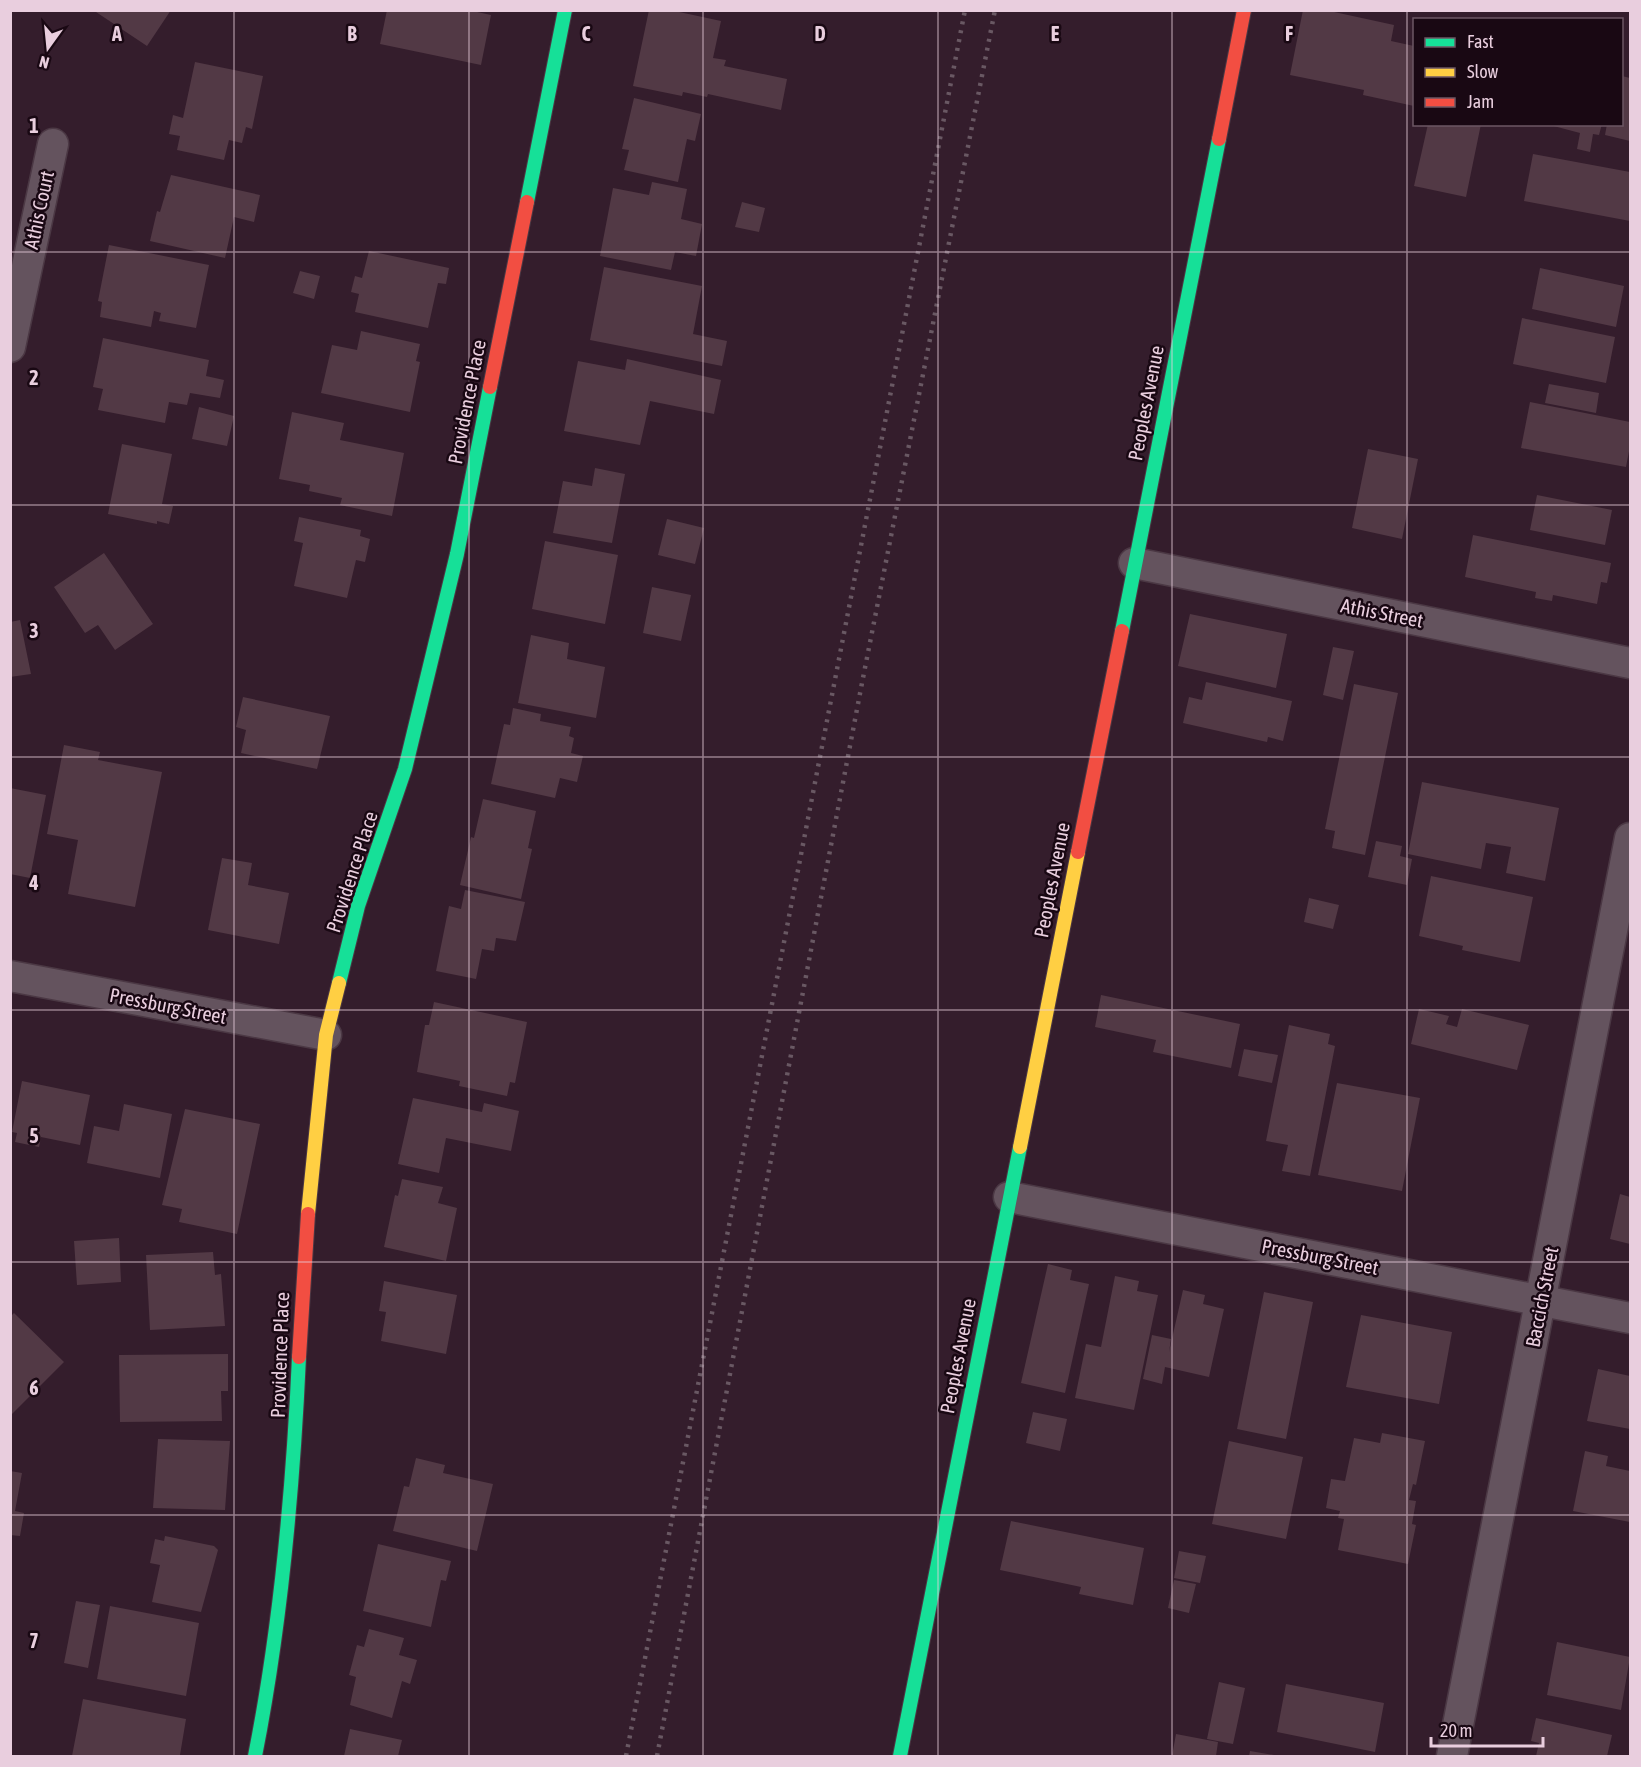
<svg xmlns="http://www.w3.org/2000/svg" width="1641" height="1767" font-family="'Asap Condensed',sans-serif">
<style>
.building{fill:#523945}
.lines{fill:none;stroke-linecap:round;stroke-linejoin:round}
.street-casing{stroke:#4b3844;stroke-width:33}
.fast-casing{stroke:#4b3844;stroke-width:16}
.slow-casing{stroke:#4b3844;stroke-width:16}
.jam-casing{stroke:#4b3844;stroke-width:16}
.street{stroke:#64535e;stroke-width:30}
.fast{stroke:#16e098;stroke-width:14}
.slow{stroke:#ffcf43;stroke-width:14}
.jam{stroke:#f24e42;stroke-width:14}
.rail{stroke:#695863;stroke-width:4.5;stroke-dasharray:3 6;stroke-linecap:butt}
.grid{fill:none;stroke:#e9cede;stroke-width:1.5;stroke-opacity:0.55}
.labels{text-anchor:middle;stroke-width:5;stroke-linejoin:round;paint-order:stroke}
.street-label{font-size:20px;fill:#e9cede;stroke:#190813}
.grid-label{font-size:20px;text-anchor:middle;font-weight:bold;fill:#e9cede;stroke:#190813;stroke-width:5;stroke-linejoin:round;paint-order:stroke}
</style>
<rect width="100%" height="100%" fill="#341d2c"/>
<!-- building -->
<path class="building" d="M93,10h78l-24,36z
M387,10h81l23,5 -10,50 -101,-21z
M649,10h21l51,11 -8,37 13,2 -2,6 63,13 -6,31 -73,-16 -1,3 -24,-5 -1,4 -49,-10z
M1303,10h22l69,15 -3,16 23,5v60l-51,-11 1,-5 -74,-15z
M195,62l68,14 -11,53 -6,-2 -4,16 -13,-3 -5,20 -47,-10 3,-14 -11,-2 4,-19 10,3z
M1622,76l8,2v63l-25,-6 2,-11h15z
M634,98l67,16 -6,27 -8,-2 -9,43 -54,-12 5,-20 -7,-1z
M1428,124h53l-15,73 -52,-11z
M1546,124h56l-3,11 -6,-1 -3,18 -13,-3 3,-16z
M1533,154l97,18v49l-106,-20z
M171,175l89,20 -6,27 -20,-5 -9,41 -75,-17 7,-30 3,1z
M652,182l35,7 -6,30 21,5 -6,32 -21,-4 -4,18 -71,-14 13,-68 36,7z
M742,202l23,6 -6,24 -24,-5z
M109,245l100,20 -13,63 -37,-7 2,-8 -7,-2 -3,16 -51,-10 2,-15 -4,-1z
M369,251l80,17 -3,16 -8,-1 -10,45 -73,-16 4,-18 -8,-2 4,-16 7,2z
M604,267l98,19 -9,48 34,7 -5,25 -132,-26z
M1540,268l84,18 -8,41 -84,-18z
M300,271l20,5 -6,23 -21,-6z
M1522,318l93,19 -9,46 -93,-19z
M361,331l59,13 -4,17 4,1 -10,50 -89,-19 11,-48 25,5z
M103,338l106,22 -3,16 18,4 -4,18 -30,-5 -3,12 -18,-3 -4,21 -67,-13 5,-21 -10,-2z
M627,359l94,21 -7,34 -64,-13 -10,44 -76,-14 14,-70 47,9z
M1549,384l50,9 -3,20 -51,-10z
M1530,402l100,20v24l-4,21 -105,-19z
M199,407l35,9 -7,30 -35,-7z
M292,412l52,11 -4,17 64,13 -12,63 -52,-11 2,-7 -33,-7 1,-6 -31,-6z
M122,444l50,10 -10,50 11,2 -4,18 -12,-3v3l-49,-10z
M1368,449l50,10 -16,80 -50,-11z
M595,468l30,6 -13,69 -59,-10 10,-52 29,5z
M1537,495l75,15 -7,35 -75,-15z
M299,517l62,13 -1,6 10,3 -5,23 -9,-2 -9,38 -53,-12 9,-43 -9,-2z
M667,519l37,9 -9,36 -37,-9z
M1473,535l138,28 -4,20 -6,-1 -4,22 -44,-9 -1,6 -17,-3 1,-6 -71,-15z
M545,541l73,14 -13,69 -73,-15z
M104,553l49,71 -38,26 -17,-25 -13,8 -31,-46z
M652,587l39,8 -10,46 -38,-8z
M1190,614l97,20 -11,54 -98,-22z
M20,620l11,54 -21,3v-55z
M531,635l38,8 -2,16 38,8 -9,51 -78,-15z
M1333,647l21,4 -11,49 -20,-5z
M1206,682l86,19 -9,40 -15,-4 -1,5 -84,-19 6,-26 13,3z
M1354,684l44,9 -33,162 -33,-7 3,-17 -10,-2z
M243,697l87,19 -13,53 -76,-16 5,-23 -10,-3z
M513,708l28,6 -1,7 31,6 -2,9 5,2 -3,15 12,3 -6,26 -17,-4 -5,20 -64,-14 13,-60 6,1z
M64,745l36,7 -2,8 64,12 -27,135 -67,-13 10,-54 -31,-6z
M1422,782l137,26 -14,73 -39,-8 5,-26 -25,-4 -5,26 -73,-15z
M10,788l36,7 -16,83 -20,-4z
M483,799l53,12 -8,37 4,1 -11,50 -61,-14 11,-48 3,1z
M1376,841l26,5 -2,10 12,3 -5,26 -39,-8z
M222,858l30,5 -4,22 41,8 -10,51 -71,-14z
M1431,876l102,21 -13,65 -58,-12 1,-4 -44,-10z
M465,890l60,12 -9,39 -20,-3 -2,13 -12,-2 -6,30 -40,-8 13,-65 12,3z
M1309,898l30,7 -6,24 -29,-7z
M1101,995l139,29 -9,44 -78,-16 3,-12 -61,-13z
M434,1002l93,20 -12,61 -5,-1 -3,14 -48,-10 1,-5 -43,-9 8,-47h4z
M1419,1009l30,7 -3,8 11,3 5,-18 67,16 -12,45 -106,-26z
M1289,1025l41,9 -2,10 7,2 -25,130 -28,-5 6,-26 -22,-4z
M1244,1049l34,6 -6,28 -34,-7z
M22,1081l68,14 -10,50 -39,-8 -2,10 -24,-5 2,-9 -5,-1z
M1337,1083l83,15 -18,93 -84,-16z
M413,1098l69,14 2,-9 35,8 -8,40 -65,-13 -7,35 -41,-9z
M124,1104l48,10 -12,64 -73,-15 7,-37 25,5z
M185,1109l75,15 -23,110 -58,-12 3,-13 -20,-4z
M402,1179l41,8 -5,16 19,5 -11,53 -62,-14 11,-52 3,1z
M1620,1194l10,3v47l-20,-5z
M119,1238l2,44 -44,3 -3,-44z
M213,1252l2,23 6,-1 4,52 -75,4 -4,-75z
M1048,1264l24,6 -2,10 19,4 -24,109 -44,-10z
M1115,1276l24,5 -2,10 21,4 -24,115 -59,-12 11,-54 15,3z
M384,1281l73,14 -11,59 -65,-13 5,-29 -7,-1z
M1183,1290l22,5 -2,9 21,5 -15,68 -44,-10 -3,17 -19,-5 9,-44 19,4 -2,13z
M1264,1292l49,10 -27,137 -49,-10z
M14,1313l50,49 -54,54v-99z
M1361,1315l91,17 -13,72 -93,-17z
M228,1354v37h-7l1,30 -102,1 -1,-67z
M1598,1369l32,7v53l-43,-8z
M1033,1412l34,7 -7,32 -34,-8z
M1382,1433l43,8 -9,44 -3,-1 -4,16 7,1 -4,23 4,1 -8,39 -70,-14 6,-31 -6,-1 2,-7 -14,-3 5,-29 14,2 9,-43 26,5z
M158,1439l72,2 -5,69 -72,-2z
M1229,1441l74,16 -17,82 -74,-15z
M1585,1451l23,5 -2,10 24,5v51l-57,-11z
M416,1458l29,7 -2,8 50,11 -16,67 -84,-20 11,-45 5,1z
M10,1471l12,2 -7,38 9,2 -4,23 -10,-1z
M1011,1521l133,27 -11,57 -54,-11 2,-7 -81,-17z
M165,1536l49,10 4,4 -17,62 -49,-10 8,-37 -10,-2 5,-24 9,2z
M378,1544l73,17 -5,20 -5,-1 -10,47 -68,-16z
M1179,1551l27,5 -6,27 -26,-5z
M1174,1580l22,4 -7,29 -21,-5z
M76,1601l24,4 -12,63 -24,-5z
M110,1606l89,17 -13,73 -89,-17z
M369,1629l35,9 -5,17 18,5 -7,24 -8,-3 -10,37 -42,-13 6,-28 -7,-2 8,-30 7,2z
M1557,1642l73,15 -9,53 -74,-15z
M1219,1682l26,6 -12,56 -26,-5z
M1286,1684l98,19 -9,49 -98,-20z
M83,1699l103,20 -6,36 -108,1z
M1536,1718l76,17 -5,21h-71l3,-13 -8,-2z
M350,1729l52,11 -4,16h-54z
M1176,1734l42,8 -2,14h-44z
M1250,1751l24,4v1h-25z"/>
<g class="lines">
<!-- street casing -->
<g class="street-casing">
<path id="street" d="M10,347l43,-203
M1134,563l496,100
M10,976l316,59
M1009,1197l621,121
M1452,1756l178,-918"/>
</g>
<!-- fast casing -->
<g class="fast-casing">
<path id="fast" d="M527,202l38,-192
M1122,631l97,-492
M339,983l19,-77 47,-137 52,-215 33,-167
M255,1756c26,-131 38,-265 44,-399
M900,1756l120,-609"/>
</g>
<!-- slow casing -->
<g class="slow-casing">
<path id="slow" d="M1020,1147l58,-295
M308,1214l18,-179 13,-52"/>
</g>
<!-- jam casing -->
<g class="jam-casing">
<path id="jam" d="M1219,139l25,-129
M490,387l37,-185
M1078,852l44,-221
M299,1357l9,-143"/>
</g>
<!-- street -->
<use href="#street" class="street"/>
<!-- fast -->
<use href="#fast" class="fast"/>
<!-- slow -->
<use href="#slow" class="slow"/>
<!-- jam -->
<use href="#jam" class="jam"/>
<!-- rail -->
<path class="rail" d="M626,1756l339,-1746
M657,1756l205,-1073 133,-673"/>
</g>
<!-- grid -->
<path class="grid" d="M234,10v1746M469,10v1746M703,10v1746M938,10v1746M1172,10v1746M1407,10v1746M10,252h1620M10,505h1620M10,757h1620M10,1010h1620M10,1262h1620M10,1515h1620"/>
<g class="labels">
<!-- street labels -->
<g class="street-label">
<text transform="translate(39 210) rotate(-78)" y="7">Athis Court</text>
<text transform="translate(467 402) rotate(-79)" y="7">Providence Place</text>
<text transform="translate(1146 403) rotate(-79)" y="7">Peoples Avenue</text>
<text transform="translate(1382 613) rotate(11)" y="7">Athis Street</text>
<text transform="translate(352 872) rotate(-72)" y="7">Providence Place</text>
<text transform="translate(1052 880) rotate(-79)" y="7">Peoples Avenue</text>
<text transform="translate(168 1006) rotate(11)" y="7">Pressburg Street</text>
<text transform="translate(1320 1257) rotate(11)" y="7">Pressburg Street</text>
<text transform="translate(1542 1297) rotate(-79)" y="7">Baccich Street</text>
<text transform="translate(280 1355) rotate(-88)" y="7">Providence Place</text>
<text transform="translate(958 1356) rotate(-79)" y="7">Peoples Avenue</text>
</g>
</g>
<g class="grid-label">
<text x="117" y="41">A</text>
<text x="352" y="41">B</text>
<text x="586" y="41">C</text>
<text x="820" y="41">D</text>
<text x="1055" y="41">E</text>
<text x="1289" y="41">F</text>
<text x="34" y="133">1</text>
<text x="34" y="385">2</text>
<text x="34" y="638">3</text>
<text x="34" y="890">4</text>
<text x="34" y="1143">5</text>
<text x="34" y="1395">6</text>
<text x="34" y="1648">7</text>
</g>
<!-- border -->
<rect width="1641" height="1767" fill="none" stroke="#e9cede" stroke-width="24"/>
<!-- legend -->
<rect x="1413" y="18" width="210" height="108" fill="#190813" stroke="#6c5764" stroke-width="1.5"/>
<rect x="1425" y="38" width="30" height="9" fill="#16e098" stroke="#6c5764" stroke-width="1.5"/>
<text x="1467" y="48" font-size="18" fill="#e9cede">Fast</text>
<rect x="1425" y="68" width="30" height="9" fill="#ffcf43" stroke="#6c5764" stroke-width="1.5"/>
<text x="1467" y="78" font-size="18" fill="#e9cede">Slow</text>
<rect x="1425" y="98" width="30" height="9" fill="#f24e42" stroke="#6c5764" stroke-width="1.5"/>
<text x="1467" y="108" font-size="18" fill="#e9cede">Jam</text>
<!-- north arrow -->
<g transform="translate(48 48) rotate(195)" stroke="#190813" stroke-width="4.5" paint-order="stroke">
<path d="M0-4.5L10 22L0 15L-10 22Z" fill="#e9cede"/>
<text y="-9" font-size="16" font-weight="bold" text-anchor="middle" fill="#e9cede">N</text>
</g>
<!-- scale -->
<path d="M1431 1737v9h112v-9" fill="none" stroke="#e9cede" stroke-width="3"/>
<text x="1440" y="1737" font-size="18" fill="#e9cede" stroke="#190813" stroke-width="4.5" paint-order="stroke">20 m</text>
</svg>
